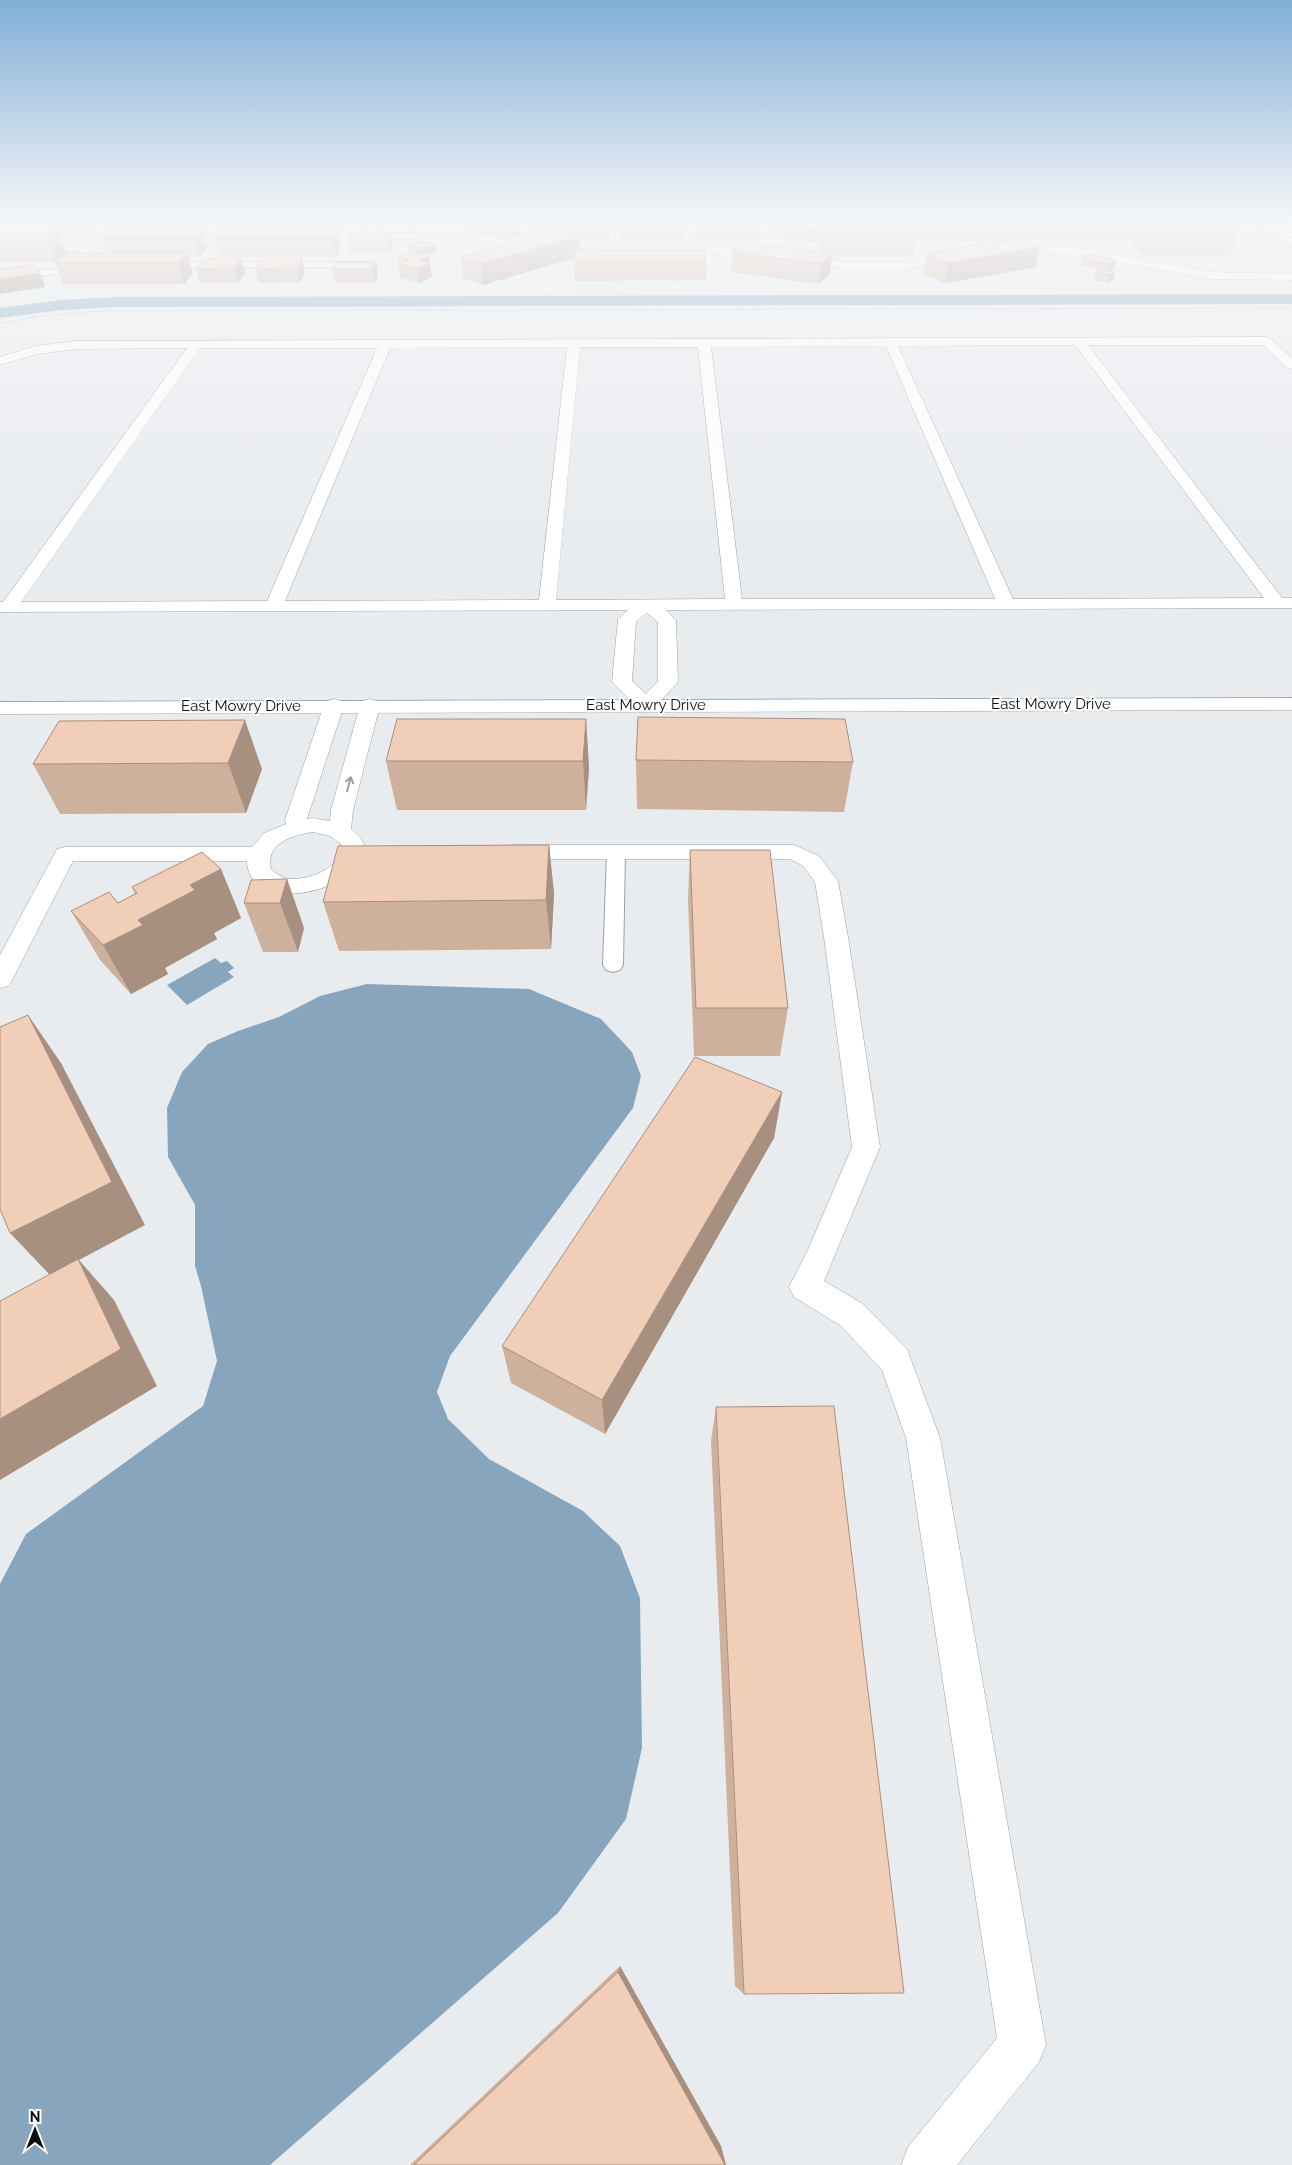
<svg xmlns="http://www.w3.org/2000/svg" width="1292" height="2165" font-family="Raleway,sans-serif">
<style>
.water{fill:#87a6be}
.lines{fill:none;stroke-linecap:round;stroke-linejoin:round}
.canal{fill:#87a6be;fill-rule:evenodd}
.lane-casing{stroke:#9d9fa2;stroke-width:2}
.street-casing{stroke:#9d9fa2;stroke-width:1}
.secondary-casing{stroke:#9d9fa2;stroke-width:1}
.path{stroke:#989a9d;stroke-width:1;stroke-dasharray:0.5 1;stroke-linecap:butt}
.lane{fill:#fff;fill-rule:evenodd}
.street{fill:#fff;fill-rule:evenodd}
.secondary{fill:#fff;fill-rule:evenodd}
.wall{fill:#ceb19d}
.shaded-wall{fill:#a89080}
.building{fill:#f0ceb7;stroke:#a89080}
.oneway{stroke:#9e9e9f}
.labels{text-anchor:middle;stroke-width:4.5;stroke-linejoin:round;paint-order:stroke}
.far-street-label{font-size:15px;fill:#0c0d0e;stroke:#fff}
</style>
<rect width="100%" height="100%" fill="#e9ecef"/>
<!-- water -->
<path class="water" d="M215,958l6,5 6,-2 7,7 -6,4 6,5 -47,28 -20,-20z
M367,984l162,5 72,30 31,33 9,24 -8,32 -183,248 -13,36 11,27 41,40 94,52 37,35 20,52 2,150 -16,71 -68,94 -288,252h-270v-581l26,-50 177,-128 14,-45 -16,-75 -6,-20v-61l-27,-48 -1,-49 15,-36 26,-28 30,-13 41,-14 41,-21z"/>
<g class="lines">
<!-- canal -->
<path class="canal" d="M1292,294v10l-1176,3 -55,3 -61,8v-10l61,-8 55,-3z"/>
<!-- lane casing -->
<g class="lane-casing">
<path id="lane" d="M124,221h8l-1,14h39v-14h8v16l-4,2 -50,1z
M367,221h8l5,13h37l-7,-13h8l8,16 -4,2 -48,-1z
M1276,233h16v4h-16z
M87,244l4,3 -17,20 13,-2 4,3 -1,2 -90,11v-6l63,-7 17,-18 -80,1v-6z
M364,262l4,3 -1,2 -206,1 -4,-3 4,-3z
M616,846l7,2 2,4 -2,113 -3,5 -7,2 -7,-2 -3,-5 4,-113 2,-4z"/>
</g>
<!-- street casing -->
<g class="street-casing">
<path id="street" d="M506,221h10l-1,4 270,-1 -1,-3h10l1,6 -5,3 -281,1 -5,-3z
M1028,245l49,3 134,24 81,2v6l-81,-1 -134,-24 -49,-4 -25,2 -5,-3 5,-3z
M602,247h113l129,15h63l56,-9 5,3 -5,3 -56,9h-63l-129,-15h-4l1,9 -1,2 -43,1 -4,-1 -1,-2 1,-2 37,-1 -1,-6h-93v7l18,-1 5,3c-7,5 -27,6 -34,1l1,-13z
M1266,337l4,1 22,20v11l-5,-1 -24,-23h-175l194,253h10v10l-626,2 10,10 2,62 -25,27 -7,2 -7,-2 -27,-27 6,-63 10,-9 -628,2v-10h3l184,-254 -111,1 -39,5 -37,11v-8l36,-11 40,-5zM1075,345l1,1 188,252 -251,1 -115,-253zM886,346l109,253h-253l-31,-252zM567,347l-28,253 -254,1 105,-253zM580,347h118l27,252 -169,1zM200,348h177l-110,253 -246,1zM647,613l11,9v59l-12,13 -14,-13 4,-60z
M334,699l7,2 3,4 -37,114 6,-1 17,3 1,-11 29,-105 3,-4 7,-2 7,2 3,4 -27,105 -2,19c61,43 -101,103 -104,32h-174l-64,125 -9,2v-33l57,-106 8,-2h187l12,-14 22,-9 -1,-4 39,-115 3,-4zM313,832l17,4 11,8 1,10c-11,18 -38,28 -58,24 -5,-2 -9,-6 -13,-9 -6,-26 22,-34 42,-37z
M512,845h282l25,11 19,25 10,56 32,210 -56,134 39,23 44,45 33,89 106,607 -7,17 -82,103h-56l7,-18 89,-109 -91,-600 -24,-68 -41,-44 -47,-29 -5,-10 18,-35 45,-105 -28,-210 -9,-55 -12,-16 -13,-7h-278l-8,-2 -3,-5 3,-5z"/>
</g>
<!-- secondary casing -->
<g class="secondary-casing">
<path id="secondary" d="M1254,221h11l27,18v8z
M1292,698v12l-1292,4v-12z"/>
</g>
<!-- path -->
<path class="path" d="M0,323l41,-7 59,-5 1192,-3"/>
<!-- lane -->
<use href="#lane" class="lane"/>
<!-- street -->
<use href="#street" class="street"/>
<!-- secondary -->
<use href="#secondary" class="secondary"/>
</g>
<!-- wall -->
<path class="wall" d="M300,221h35l6,26 -5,10h-116l-5,-20 87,-9z
M464,221h51l4,1 1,13 -15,6 -25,-5 -1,-10h-14z
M522,221h249h-13l1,6 -1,13h-61v-19h-14v19h-62l1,-19h-13v19h-29l1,10 125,10v20l-131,1 -1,-23 -91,27 -20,-7 -2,-21 69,-19v-11l1,-5h-9z
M774,221h56l-1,5h18v-5h204l5,5 1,-5h136l-2,4 46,10 -7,20h-89l-10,-10 5,-16 -1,-1 -4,12h-71l-5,-6 -2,6h-29l12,27 -91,16 -22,-9 4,-21 76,-13h-11l-3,-4 -2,5h-71l-3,15h-81l-2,18 -12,10 -87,-12 1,-20h90l-3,-6 1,-6 -13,2 -8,-4 -12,2 -14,-6z
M202,227l6,20 -9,10h-11l5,17 -9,10h-121l-8,-21 1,-1h-56v-29h59l7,20h41l-5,-16z
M391,233l2,14 -3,6h-40l-2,-13z
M407,244l28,2 1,7 -13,2 6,1 3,21 -13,6 -19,-5 -2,-14h1l-1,-7 13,-5 -3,-1z
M1082,258l29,1 -1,1 6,1 -2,7 -5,3 6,1 -2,7 -5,4 -14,-3 2,-7 4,-3 -20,-5z
M241,259l4,14 -7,10h-39l-3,-14z
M302,259l3,14 -5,9 -41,1 -4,-14z
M376,262l2,14 -3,7h-40l-3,-14z
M586,719l3,49 -3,42h-189l-11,-49z
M59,721l203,48 -16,44 -186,1 -27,-50z
M636,760l217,2 -9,50 -207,-3z
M549,845l5,49 -3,55 -212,2 -16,-49z
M690,850l98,158 -8,48h-86l-6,-157z
M221,869l20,49 -27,15 3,6 -52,29 3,6 -37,20 -31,-34 -29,-49 47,-8 17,-9 -3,-7z
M287,879l17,49 -6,24h-35l-19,-49z
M782,1092l-8,46 -169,296 -94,-51 -9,-37z
M716,1407l28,587 -9,-8 -24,-545z
M620,1966l101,180 5,19h-316z"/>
<!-- shaded-wall -->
<path class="shaded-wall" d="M54,221h37l-2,9 -19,1 -1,-3 -13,1z
M301,221h15l2,6 -16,1z
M317,221h18l1,8 1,-1 4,19 -5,10 -4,-20 -13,-6z
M519,222l1,13 -15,6 -2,-13z
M800,225l-1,13 -12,2 1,-13z
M202,227l6,20 -9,10 -6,-20z
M821,227l-1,13 -13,2 2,-13z
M59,233l7,20 -10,9 -7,-20z
M391,233l2,14 -3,6 -3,-13z
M580,236l1,20 -98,29 -2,-21z
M435,246l1,7 -20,3 -1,-7z
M1040,247l-4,20 -91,16 3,-20z
M187,253l6,21 -9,10 -6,-21z
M832,254l-2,20 -12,10 3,-20z
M429,256l3,21 -13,6 -2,-15 1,-8z
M241,259l4,14 -7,10 -4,-15z
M302,259l3,14 -5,9 -3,-14z
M1111,259l-2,5 7,-3 -2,7 -7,3 2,-7 -1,-4z
M376,262l2,14 -3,7 -3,-14z
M1115,272l-2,7 -5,4 2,-8z
M40,273l5,14 -45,7v-15z
M586,719l3,49 -3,42 -3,-49z
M245,720l17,49 -16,44 -18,-50z
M549,845l5,49 -3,55 -5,-49z
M221,869l20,49 -27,15 3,6 -52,29 3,6 -37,20 -28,-49 35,-25 52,-35z
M287,879l17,49 -6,24 -18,-49z
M28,1015l33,48 84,162 -66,35 35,40 43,86 -157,94v-61l50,-144 -40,-42z
M782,1092l-8,46 -169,296 -3,-34z
M620,1966l101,180 5,19h-1l-107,-193z"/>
<!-- building -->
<path class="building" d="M484,221h31l4,1 -16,6 -25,-5z
M531,221h78l-1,6h-78z
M622,221h61v6h-62z
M697,221h61l1,6h-61z
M774,221h44l10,5 -19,3 -9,-4 -12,2z
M991,221h60l6,6h-62l-4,-5z
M1058,221h71l6,6h-71z
M1137,225h87l13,10h-90z
M821,226h90l6,10h-91z
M113,227h89l-9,10h-91z
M223,228h114l-5,9h-117z
M560,230l20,6 -99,28 -20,-7z
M0,233h59l-10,9h-49z
M351,233h40l-4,7h-39z
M1018,238l22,9 -92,16 -21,-10z
M427,241l8,5 -20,3 -8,-5z
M745,242l87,12 -11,10 -89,-12z
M575,250h130l1,10h-132z
M411,252l18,4 -11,4 12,3 -13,5 -19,-4 12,-4 -12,-3z
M66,253h121l-9,10h-123z
M1090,254l21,5 -3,1 8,1 -7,3 -27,-6z
M204,259h37l-7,9 -38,1z
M261,259h41l-5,9 -42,1z
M336,262h40l-4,7h-40z
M34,265l6,8 -40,6v-10z
M1101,269l14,3 -5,3 -14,-2z
M638,717l207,2 8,43 -217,-2z
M397,719h189l-3,42h-197z
M245,720l-17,43 -195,1 26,-43z
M549,845l-3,55 -223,2 15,-56z
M690,850h80l18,158h-92z
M202,852l19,17 -31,16 5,5 -57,30 5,5 -40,20 -32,-34 38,-19 9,11 19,-10 -5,-6z
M287,879l-7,24h-36l7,-23z
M28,1015l84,167 -102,51 -10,-24v-182z
M695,1057l87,35 -180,308 -100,-54z
M78,1259l43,90 -121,70v-118z
M834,1406l70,587 -160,1 -28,-587z
M618,1972l107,193h-311z"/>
<!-- one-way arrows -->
<defs><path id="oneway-shaft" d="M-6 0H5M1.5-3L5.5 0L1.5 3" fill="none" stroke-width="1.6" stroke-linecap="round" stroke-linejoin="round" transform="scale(1.25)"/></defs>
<use class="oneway" href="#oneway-shaft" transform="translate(349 784) rotate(-75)"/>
<!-- sky -->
<linearGradient id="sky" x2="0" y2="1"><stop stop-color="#81aed7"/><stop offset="0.42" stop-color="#f5f6f8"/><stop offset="1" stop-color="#f5f6f8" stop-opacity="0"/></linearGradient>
<rect width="1292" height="524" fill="url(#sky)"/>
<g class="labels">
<!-- far-street labels -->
<g class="far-street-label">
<text x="1051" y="709">East Mowry Drive</text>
<text x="646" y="710">East Mowry Drive</text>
<text x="241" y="711">East Mowry Drive</text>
</g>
</g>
<!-- north arrow -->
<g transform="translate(35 2130)" stroke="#ffffff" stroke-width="4" paint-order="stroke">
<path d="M0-4L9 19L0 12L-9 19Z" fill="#0c0d0e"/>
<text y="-8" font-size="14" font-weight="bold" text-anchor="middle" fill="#0c0d0e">N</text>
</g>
</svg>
